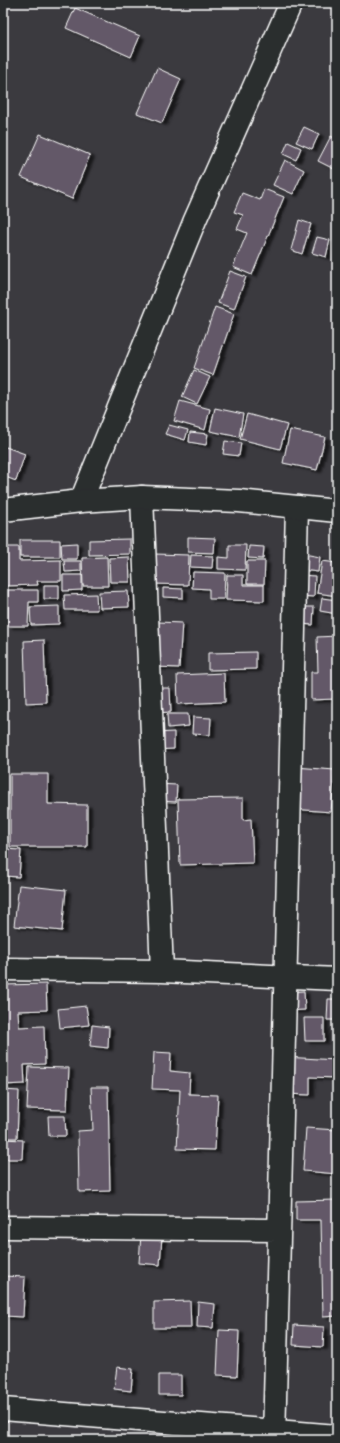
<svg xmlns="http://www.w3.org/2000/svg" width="340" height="1443" font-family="'Shantell Sans',sans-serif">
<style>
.building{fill:#645968;stroke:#fff;filter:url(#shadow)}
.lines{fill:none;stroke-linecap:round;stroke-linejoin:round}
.street-casing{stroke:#fff;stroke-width:25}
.secondary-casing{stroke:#fff;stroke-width:25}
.street{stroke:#2a2d2e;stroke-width:22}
.secondary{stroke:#2a2d2e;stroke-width:22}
</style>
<defs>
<filter id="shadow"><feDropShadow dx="4.5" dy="2.5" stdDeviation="1" flood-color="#0009"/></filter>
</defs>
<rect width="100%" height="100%" fill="#3b3a3f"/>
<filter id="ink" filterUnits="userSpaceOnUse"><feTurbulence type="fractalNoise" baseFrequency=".025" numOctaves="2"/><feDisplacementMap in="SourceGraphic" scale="8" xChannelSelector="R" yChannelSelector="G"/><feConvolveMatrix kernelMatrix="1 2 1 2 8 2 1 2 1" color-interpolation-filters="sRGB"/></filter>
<g filter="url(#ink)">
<!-- building -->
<path class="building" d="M75,8l65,28 -9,21 -65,-29z
M157,68l24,11 -19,44 -25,-10z
M304,127l15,7 -7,15 -16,-7z
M40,134l50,21 -18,44 -51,-22z
M331,136l6,4v22l-3,7 -16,-8z
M288,142l13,6 -5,12 -13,-6z
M285,160l19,10 -11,24 -20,-9z
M264,189l20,8 -32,78 -19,-8 14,-34 -10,-4 6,-14 -9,-3 8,-19 18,7z
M299,220l12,4 -9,30 -11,-4z
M317,237l13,3 -4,17 -14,-4z
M230,271l16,6 -12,32 -16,-6z
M215,307l19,7 -21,61 -19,-7z
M194,370l16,7 -13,27 -15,-7z
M180,401l30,8 -5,21 -31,-9z
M215,408l28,6 -4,23 -29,-6z
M247,414l40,11 -7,24 -40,-10z
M169,425l19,5 -3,10 -20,-6z
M290,430l35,7 -8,33 -34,-7z
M190,432l18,2 -2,11 -17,-3z
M225,441l16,2 -2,13 -16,-2z
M3,446l22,8 -9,27 -13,-5z
M188,537l27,1 -1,15 -26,-1z
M130,539v15l-41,1v-15z
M20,540h40v17h-40z
M77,543v16h-15l-1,-15z
M229,545h17l-1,25 -27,-1v-12l11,1z
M249,546l15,1 -1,12 -15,-1z
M3,547h16v14l42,-1v21h-24l1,4 -33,1 -1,3h-1z
M154,554l35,1 -1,30 -35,-1z
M304,554l16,3 -2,15 -16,-2z
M191,555l22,1 -1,12 -22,-1z
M107,557l1,29h-25l-1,-28z
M129,557l1,25h-20l-1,-24z
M64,561h17v10l-16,1z
M247,561h18l-1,23h-17z
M322,561l15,2v33l-20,-3z
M193,572l32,1 -1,26h-15v-10l-17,-1z
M63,575h19v15l-19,1z
M227,575h16v10h21v16l-38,-1z
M300,575l15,1 -1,21 -15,-1z
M44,585h15v14h-15z
M163,588l20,1v9l-20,-1z
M8,590h30v12h-9l-1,24h-20z
M128,591l1,16 -29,1 -1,-16z
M96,594l1,16h-32l-1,-15z
M322,598l15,2v14l-17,-3z
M59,606v18l-28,1 -1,-18z
M301,607h13l-1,18 -13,-1z
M158,622l24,1 -3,45 -24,-1z
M337,636v63l-26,1v-28h7l-1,-35z
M44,640l2,62 -20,1 -2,-62z
M256,652v17l-48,1v-17z
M224,673l1,29 -47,2 -1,-29z
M154,688h16l1,24 -15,1z
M167,714h21l1,12 -21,2z
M193,717l18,1 -1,17 -18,-1z
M174,732v17l-20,1v-17z
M295,767l40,3 -4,42 -39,-3z
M10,774h38v30l39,1v42h-77z
M157,784l20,1 -1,17 -20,-1z
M243,798v22l8,-1 2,44 -73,2 -2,-66z
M3,849l18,1 -2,27 -16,-1z
M19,885l47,5 -4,41 -48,-5z
M46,984l1,26 -29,1 1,16 25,-1 1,38 -21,1 1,19 -22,1v-100z
M304,991l1,19 -19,1v-19z
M328,999h9v21h-10z
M86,1006l3,19 -29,3 -2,-19z
M304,1018h20v23h-19z
M92,1025l17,2 -1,21 -18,-2z
M154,1052l17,1 -1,18 20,2 -1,21 29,1 -3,55 -38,-1 3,-59 -28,-1z
M284,1057l53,3v18l-27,-1v18l-27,-1z
M29,1067l40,1 -2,42 -40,-1z
M91,1087h17l2,104 -31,1 -1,-61 15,-1z
M3,1090l16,1 -2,47h-14z
M48,1116h17l1,20h-17z
M306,1128l31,2v44l-34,-3z
M3,1139l20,1 -1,19h-19z
M337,1200v116l-14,1 -2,-97h-25v-19z
M141,1234l21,2 -2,29 -21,-2z
M3,1276l22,1 -2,40 -20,-1z
M190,1301l1,27h-37v-26z
M198,1302l17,2 -2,24 -16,-1z
M294,1325l30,2 -1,20 -30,-2z
M219,1330l20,1 -2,45 -20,-1z
M117,1367l16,2 -2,22 -17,-2z
M159,1375h22v20h-22z
M215,1433l19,3 -1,4h-19z"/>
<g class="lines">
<!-- street casing -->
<g class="street-casing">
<path id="street" d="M142,497l20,474
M81,501l114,-281 96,-217
M3,969l159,2 175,8
M3,1227l275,3
M3,1409l334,27
M274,1440l23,-933"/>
</g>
<!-- secondary casing -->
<g class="secondary-casing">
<path id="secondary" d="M3,510l78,-9 61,-4 97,4 98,10"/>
</g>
<!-- street -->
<use href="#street" class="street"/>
<!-- secondary -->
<use href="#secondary" class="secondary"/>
</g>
</g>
<!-- margin -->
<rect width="340" height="1443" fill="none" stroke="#2a2d2e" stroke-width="16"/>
<rect x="8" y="8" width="324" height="1427" fill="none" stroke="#fff" stroke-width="1.5" filter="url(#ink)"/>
</svg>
